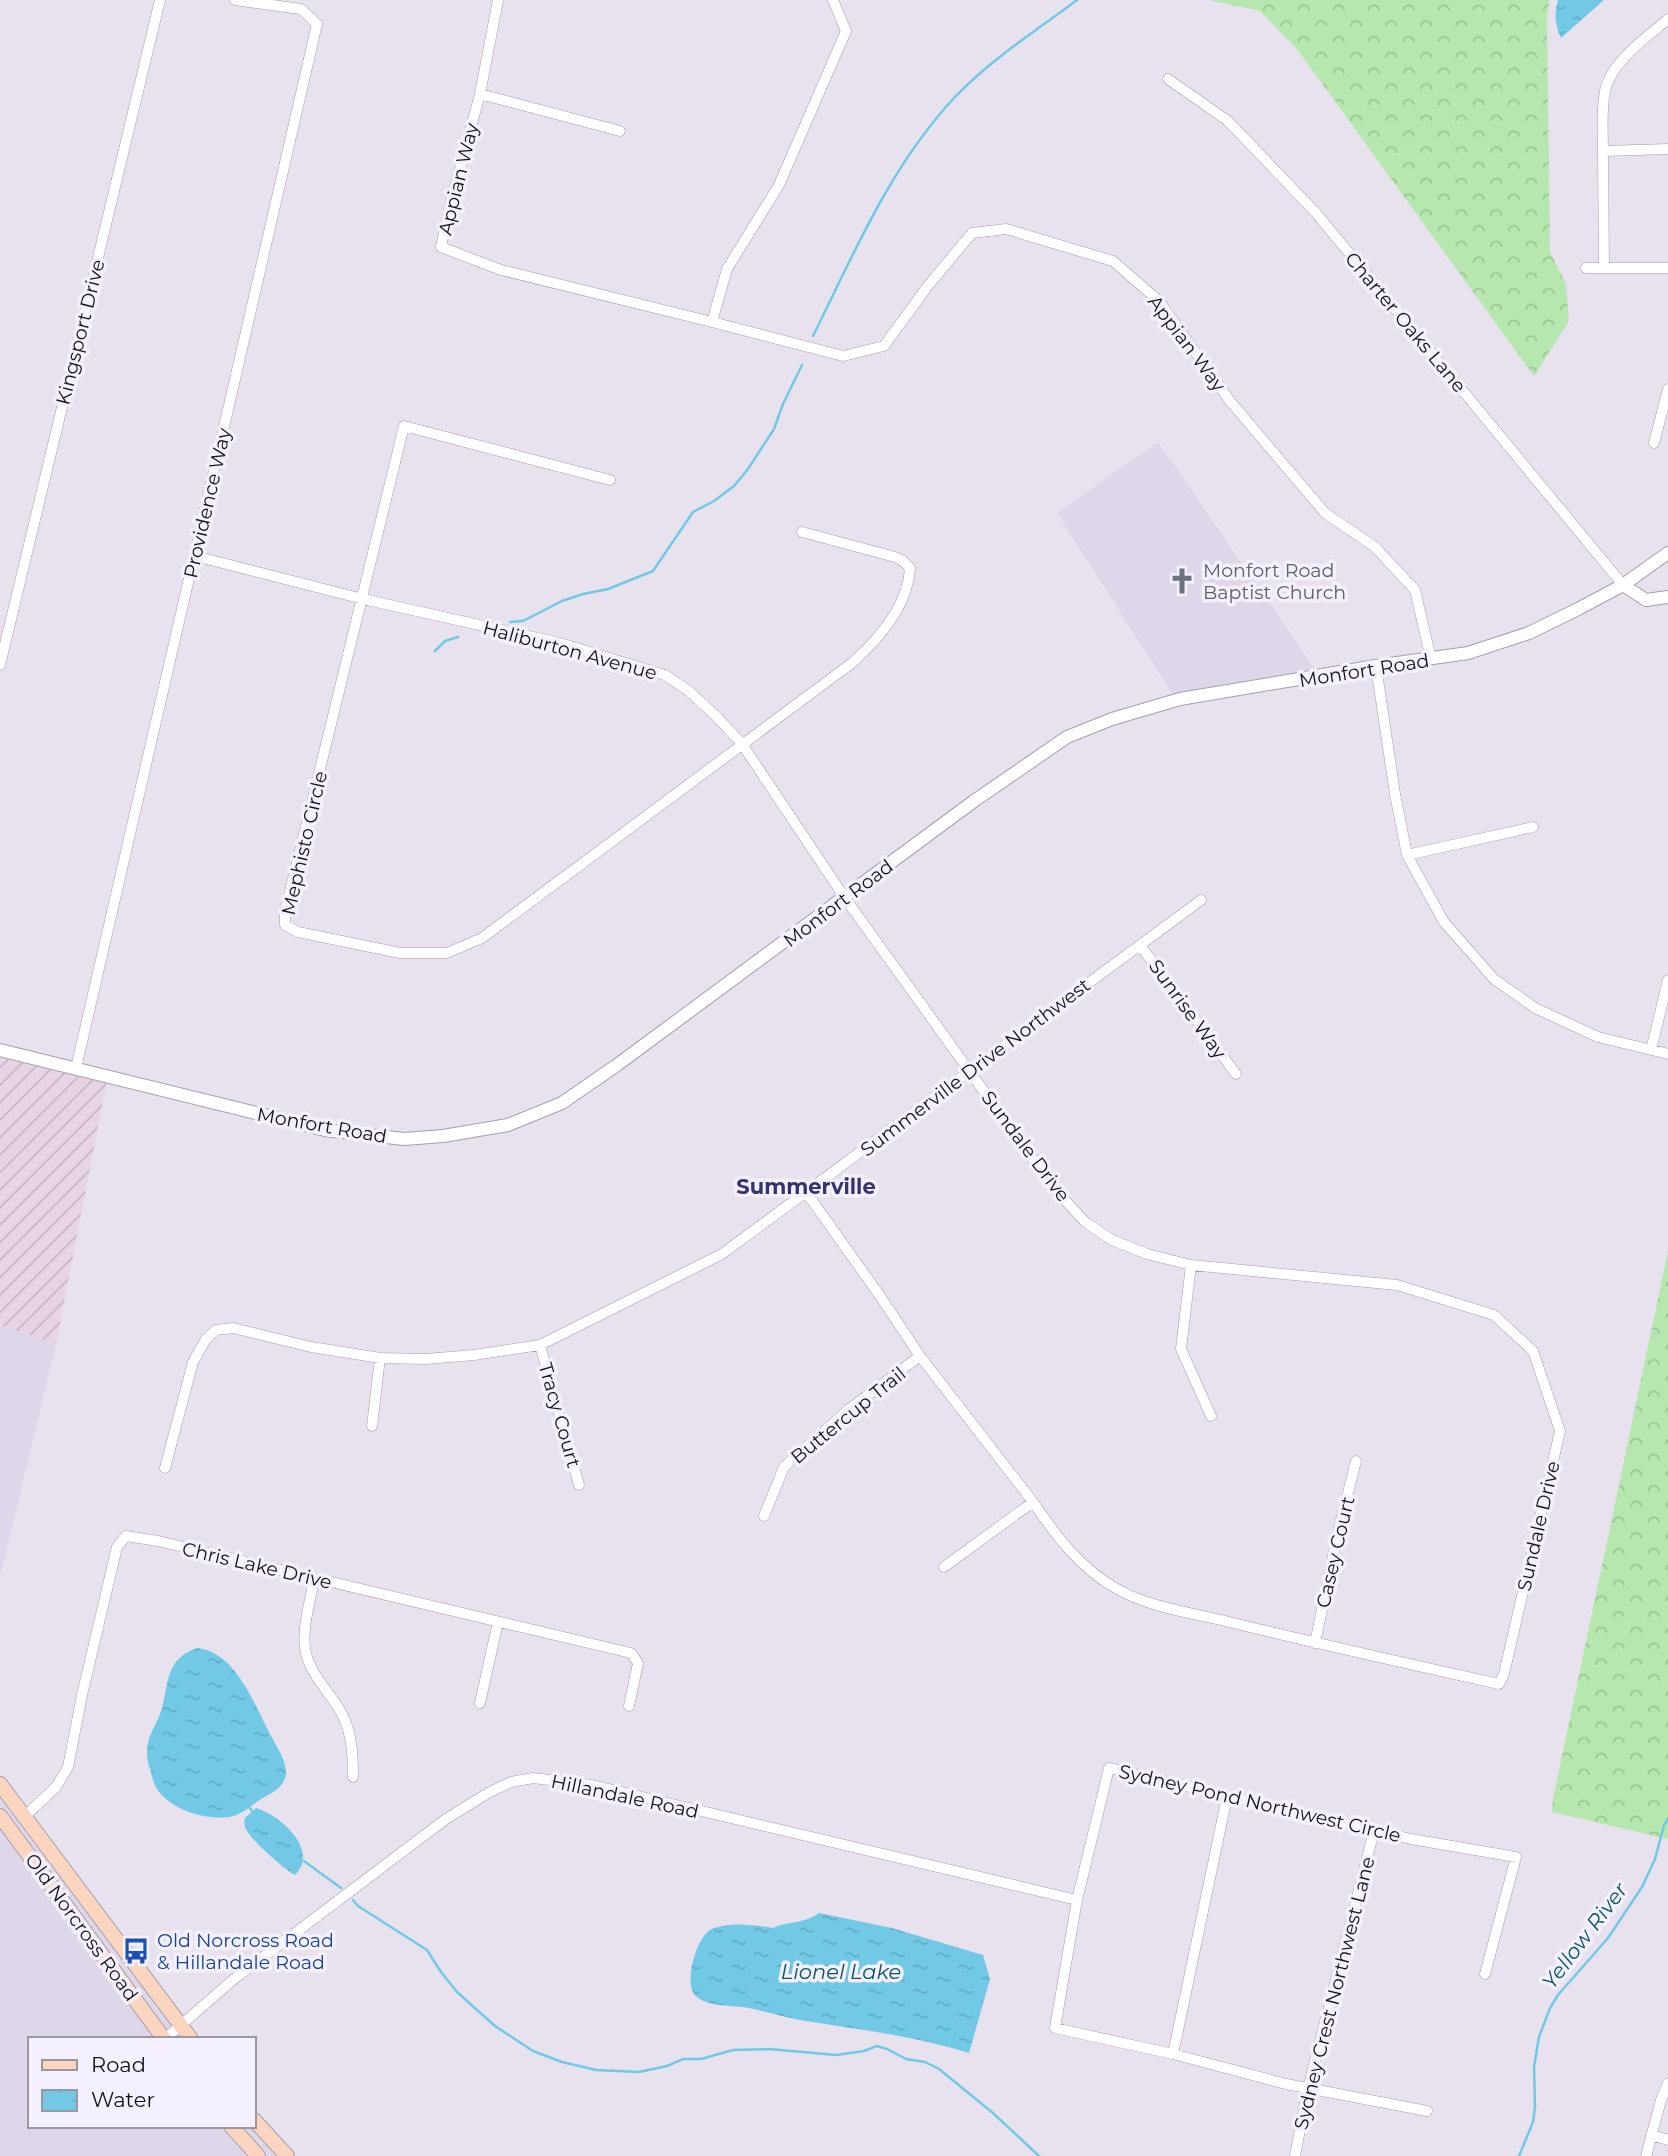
<svg xmlns="http://www.w3.org/2000/svg" width="1668" height="2156" font-family="Montserrat,sans-serif">
<style>
.built{fill:#ded6e9}
.industrial{fill:url(#industrial-furrows)}
.forest{fill:url(#forest-crowns)}
.water{fill:url(#water-ripples)}
.lines{fill:none;stroke-linecap:round;stroke-linejoin:round}
.stream{stroke:#71c9e6;stroke-width:2.5}
.minor-casing{stroke:#a49fab;stroke-width:11}
.tertiary-casing{stroke:#a49fab;stroke-width:14}
.secondary-casing{stroke:#a49fab;stroke-width:16}
.minor{stroke:#fff;stroke-width:10}
.tertiary{stroke:#fff;stroke-width:12}
.secondary{stroke:#fcd5c0;stroke-width:14}
.labels{text-anchor:middle;stroke-width:7;stroke-linejoin:round;paint-order:stroke}
.street-label{font-size:19px;fill:#131216;stroke:#f5f0fd}
.worship-label{font-size:19px;fill:#5b616d;stroke:#f5f0fd;text-anchor:start}
.transit-label{font-size:19px;fill:#164399;stroke:#f5f0fd;text-anchor:start}
.neighbourhood-label{font-size:21px;font-weight:bold;fill:#343570;stroke:#f5f0fd}
.water-label{font-size:21px;font-style:italic;fill:#085569;stroke:#f5f0fd}
</style>
<defs>
<pattern id="industrial-furrows" width="10" height="10" patternUnits="userSpaceOnUse" patternTransform="scale(1.75)"><rect width="10" height="10" fill="#e7d5e5"/><path d="M-1 1l2-2M0 10L10 0M9 11l2-2" fill="none" stroke="#c5b6c4"/></pattern>
<pattern id="forest-crowns" width="20" height="18" patternUnits="userSpaceOnUse" patternTransform="scale(1.75)"><rect width="20" height="18" fill="#b5e7ae"/><path d="M2 6a3 3 0 1 1 6 0M12 15a3 3 0 1 1 6 0" fill="none" stroke="#9bc595"/></pattern>
<pattern id="water-ripples" width="26" height="14" patternUnits="userSpaceOnUse" patternTransform="scale(1.75)"><rect width="26" height="14" fill="#71c9e6"/><path d="M2 4q2-2 4 0t4 0M15 11q2-2 4 0t4 0" fill="none" stroke="#61acc5"/></pattern>
</defs>
<rect width="100%" height="100%" fill="#e8e2ef"/>
<!-- built -->
<path class="built" d="M1158,442l159,230 -75,10 -67,16 -118,-185z
M0,1325l56,19 -56,233z
M0,1784l187,255h-157v87h224l27,30h-281z"/>
<!-- industrial -->
<path class="industrial" d="M0,1045l109,25 -53,274 -56,-19z"/>
<!-- forest -->
<path class="forest" d="M1210,0h339l-2,19 3,233 16,32 3,37 -35,55 -237,-327 -37,-38z
M1668,1251v588l-116,-27 1,-13z"/>
<!-- water -->
<path class="water" d="M1558,0h46l-43,38c-6,-13 -7,-24 -3,-38z
M197,1648c39,4 57,56 73,86 6,12 16,25 16,39 -1,14 -14,20 -25,26 -9,6 -21,17 -32,18 -24,3 -58,-7 -72,-28 -4,-7 -5,-13 -7,-20 -3,-8 -4,-17 -2,-26 2,-11 11,-23 14,-35 7,-27 4,-49 35,-60z
M256,1808c24,7 64,42 39,67 -9,-4 -46,-37 -49,-46 -2,-4 -2,-6 -1,-11z
M819,1913l73,15 91,27 7,24 -21,74c-55,-17 -107,-23 -163,-32 -19,-3 -38,-9 -57,-13 -16,-3 -40,-1 -52,-11 -15,-10 -1,-59 13,-67 18,-9 44,-5 63,-2 17,-8 28,-3 46,-15z"/>
<g class="lines">
<!-- stream -->
<path class="stream" d="M813,336c41,-83 78,-171 142,-239 36,-38 81,-66 122,-97
M510,622l13,-1 39,-20 21,-7 25,-5 45,-18 40,-59 21,-11 20,-15 14,-17 26,-40 9,-25 19,-39
M435,651l10,-10 13,-4
M249,1807l3,4
M304,1861l37,27
M353,1900l5,6 69,44 14,22 16,20 38,34 38,25 29,11 34,8 43,2 28,-6 16,-7h18l32,-9 36,-1 67,6 28,-4 13,-5 10,3 19,10 19,3 14,7 54,44 46,43
M1519,2156l14,-34 2,-15 -1,-40 5,-30 11,-29 8,-13 50,-57 34,-51 13,-28 9,-34 4,-6"/>
<!-- minor casing -->
<g class="minor-casing">
<path id="minor" d="M498,0l-18,94 -29,107 -10,46 60,23 211,52 131,34 41,-10 43,-59 45,-54 34,-4 107,32 46,40 71,100 95,112 50,34 40,43 16,69
M1668,19c-21,18 -58,44 -63,72 -4,20 -2,40 -2,60l65,-2
M1168,79l60,42 88,92 307,372
M480,94l140,37
M1603,151l1,117
M1586,268h82
M712,322l15,-53 52,-84 67,-154 -13,-31
M1654,443l14,-54
M610,480l-206,-54 -119,486v13l13,7 102,21h47l35,-15 370,-275c27,-24 56,-57 58,-95l-7,-7 -8,-4 -93,-25
M195,556l168,43 197,44 105,32 24,16 29,27 24,26 103,154 161,224 47,65 32,35 27,18 35,14 44,11 206,20 97,30 39,36 27,80 -56,243 -5,10c-90,-20 -180,-40 -270,-62 -36,-9 -78,-14 -112,-33 -36,-20 -61,-53 -84,-87l-113,-146 -40,-60 -74,-104
M0,665l160,-665
M1376,666l19,128 12,61 37,67 50,57 41,29 63,29 70,17
M1407,855l126,-28
M1140,945l96,129
M1651,1050l17,-70
M76,1068l241,-1044 -16,-15 -66,-9
M1191,1265l-10,84 30,67
M540,1345l39,140
M372,1426l8,-68
M165,1468l28,-106 13,-23 10,-9 17,-2 78,19 69,11 46,1 48,-4 66,-10 182,-91 479,-354
M764,1516l20,-49 64,-57 72,-54
M944,1567l89,-65
M314,1578c-3,22 -12,48 -9,70 3,25 25,44 37,66 10,19 11,42 11,63
M1315,1643l23,-111 18,-71
M480,1703l18,-81
M24,1817l32,-30 12,-20 14,-72 35,-148 9,-11 32,5 473,112 7,10 -9,43
M165,2039l69,-60 212,-160 42,-26 23,-11 22,-4 59,7 485,115
M1173,2054l54,-257
M1427,2111l-141,-27 -113,-30 -118,-26 22,-128 32,-132 302,71 105,18 -31,117
M1651,2135l17,5
M1295,2156l13,-68 66,-257
M1646,2156l15,-56 7,-17"/>
</g>
<!-- tertiary casing -->
<g class="tertiary-casing">
<path id="tertiary" d="M1623,585l23,15 22,-3
M0,1050l325,80 79,9 39,-3 65,-11 54,-22 55,-38 357,-264 93,-64 45,-18 68,-20 196,-33 92,-13 61,-20 49,-24 45,-24 45,-32"/>
</g>
<!-- secondary casing -->
<g class="secondary-casing">
<path id="secondary" d="M0,1784l191,255
M0,1816l164,223
M254,2120l33,36
M231,2126l27,30"/>
</g>
<!-- minor -->
<use href="#minor" class="minor"/>
<!-- tertiary -->
<use href="#tertiary" class="tertiary"/>
<!-- secondary -->
<use href="#secondary" class="secondary"/>
</g>
<!-- icons -->
<defs>
<g id="church-bare" transform="scale(2.1)"><path d="M-1.2-6h2.4v3.5h3.3v2.4h-3.3V6h-2.4V-.1h-3.3v-2.4h3.3Z" fill="#6b7280" stroke="#f5f0fd" stroke-width="2.5" paint-order="stroke"/></g>
<g id="bus-bare" transform="scale(2.1)"><path d="M-5-6H5V4H4V6H2V4H-2V6H-4V4H-5ZM-3.5-4V0h7V-4ZM-3.5 1.2v1.5H-2V1.2ZM2 1.2v1.5H3.5V1.2Z" fill="#1a4fb4" stroke="#f5f0fd" stroke-width="2.5" paint-order="stroke"/></g>
</defs>
<g fill-rule="evenodd">
<use href="#church-bare" x="1182" y="581"/>
<use href="#bus-bare" x="136" y="1951"/>
</g>
<g class="labels">
<!-- street labels -->
<g class="street-label">
<text transform="translate(458 179) rotate(-76)" y="7">Appian Way</text>
<text transform="translate(1406 322) rotate(50)" y="7">Charter Oaks Lane</text>
<text transform="translate(80 332) rotate(-76)" y="7">Kingsport Drive</text>
<text transform="translate(1187 343) rotate(53)" y="7">Appian Way</text>
<text transform="translate(207 503) rotate(-77)" y="7">Providence Way</text>
<text transform="translate(570 650) rotate(15)" y="7">Haliburton Avenue</text>
<text transform="translate(1364 670) rotate(-9)" y="7">Monfort Road</text>
<text transform="translate(304 843) rotate(-77)" y="7">Mephisto Circle</text>
<text transform="translate(838 903) rotate(-37)" y="7">Monfort Road</text>
<text transform="translate(1188 1009) rotate(54)" y="7">Sunrise Way</text>
<text transform="translate(975 1067) rotate(-37)" y="7">Summerville Drive Northwest</text>
<text transform="translate(322 1125) rotate(10)" y="7">Monfort Road</text>
<text transform="translate(1026 1146) rotate(53)" y="7">Sundale Drive</text>
<text transform="translate(560 1415) rotate(74)" y="7">Tracy Court</text>
<text transform="translate(848 1415) rotate(-39)" y="7">Buttercup Trail</text>
<text transform="translate(1538 1526) rotate(-77)" y="7">Sundale Drive</text>
<text transform="translate(1335 1552) rotate(-77)" y="7">Casey Court</text>
<text transform="translate(257 1565) rotate(13)" y="7">Chris Lake Drive</text>
<text transform="translate(625 1796) rotate(12)" y="7">Hillandale Road</text>
<text transform="translate(1260 1803) rotate(13)" y="7">Sydney Pond Northwest Circle</text>
<text transform="translate(82 1927) rotate(54)" y="7">Old Norcross Road</text>
<text transform="translate(1334 1993) rotate(-76)" y="7">Sydney Crest Northwest Lane</text>
</g>
<!-- worship labels -->
<g class="worship-label">
<text x="1203" y="577">Monfort Road<tspan x="1203" dy="22">Baptist Church</tspan></text>
</g>
<!-- transit labels -->
<g class="transit-label">
<text x="157" y="1947">Old Norcross Road<tspan x="157" dy="22">&amp; Hillandale Road</tspan></text>
</g>
<!-- neighbourhood labels -->
<g class="neighbourhood-label">
<text x="806" y="1194">Summerville</text>
</g>
<!-- water labels -->
<g class="water-label">
<text transform="translate(1585 1936) rotate(-53)" y="7">Yellow River</text>
<text x="841" y="1979">Lionel Lake</text>
</g>
</g>
<!-- legend -->
<rect x="28" y="2037" width="228" height="91" fill="#f5f0fd" stroke="#9b97a1" stroke-width="2"/>
<rect x="42" y="2060" width="35" height="10" fill="#fcd5c0" stroke="#9b97a1" stroke-width="2"/>
<text x="91" y="2072" font-size="21" fill="#131216">Road</text>
<rect x="42" y="2090" width="35" height="21" fill="url(#water-ripples)" stroke="#9b97a1" stroke-width="2"/>
<text x="91" y="2107" font-size="21" fill="#131216">Water</text>
</svg>
